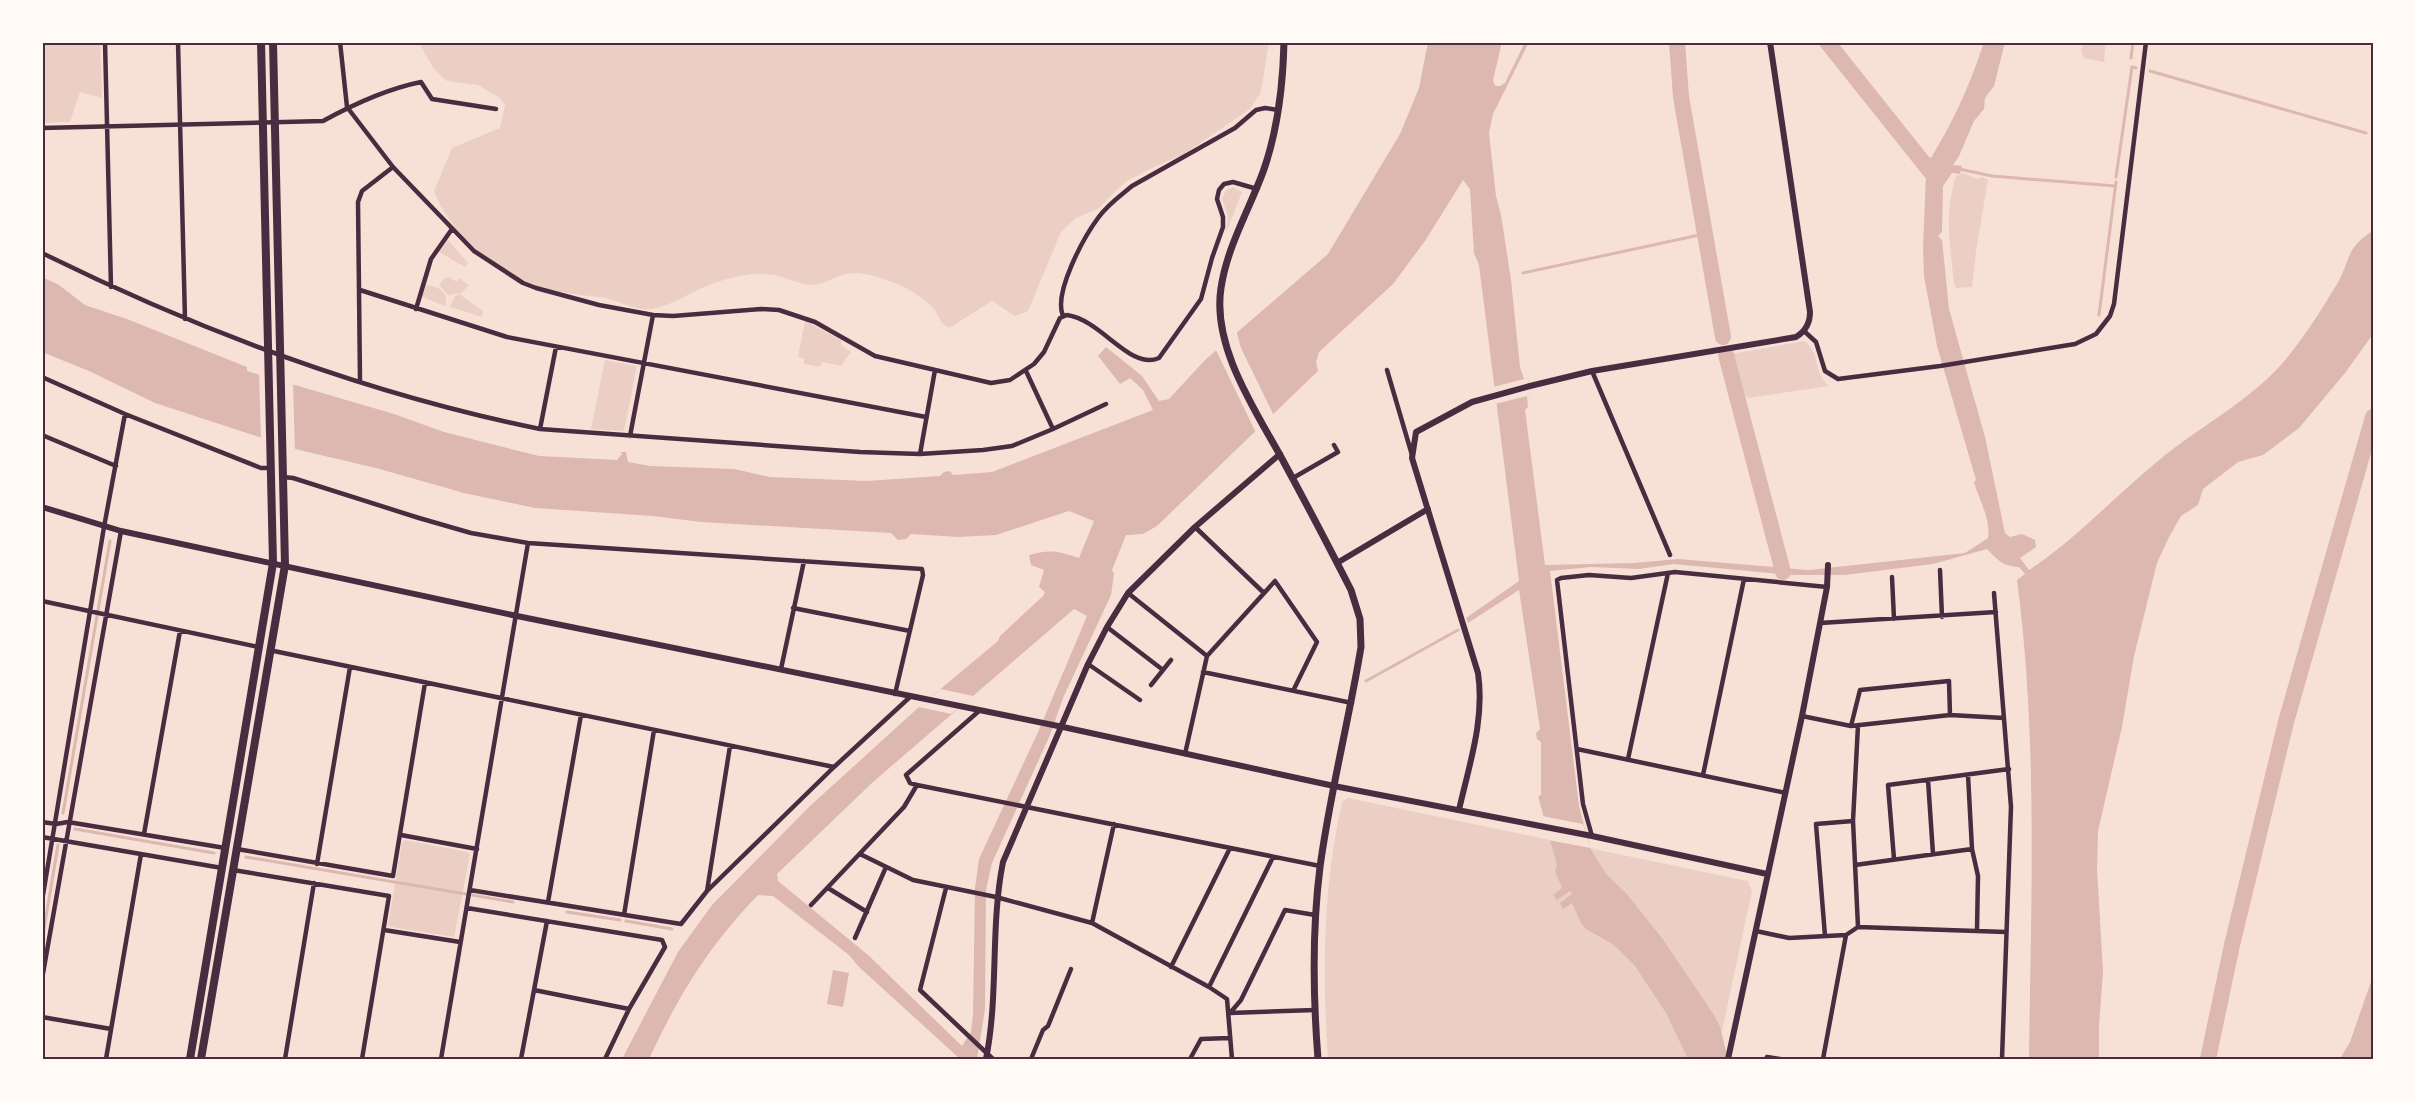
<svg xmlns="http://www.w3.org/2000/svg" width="2415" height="1101" font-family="'Titillium Web',sans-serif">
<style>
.green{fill:#ebcfc5}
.water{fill:#dcb8b0;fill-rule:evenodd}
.pier{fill:#f7e1d7}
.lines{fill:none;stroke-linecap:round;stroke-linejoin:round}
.stream{stroke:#dcb8b0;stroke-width:3}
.river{stroke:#dcb8b0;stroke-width:16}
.minor{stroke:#4a2c40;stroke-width:4.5}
.tertiary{stroke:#4a2c40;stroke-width:6}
.secondary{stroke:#4a2c40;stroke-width:7}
.trunk{stroke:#4a2c40;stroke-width:8}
.neatline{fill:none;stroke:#4a2c40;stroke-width:2}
</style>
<rect width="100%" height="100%" fill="#f7e1d7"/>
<!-- green -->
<path class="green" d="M42,42h58l2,56 -22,-6 -10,30 -28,1z
M418,42h851l-8,50 -11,17 -66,45 -30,13 -29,15 -27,27 -22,9 -15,14 -33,79 -13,5 -23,-15 -43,27c-12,-7 -8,-11 -16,-20 -18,-19 -51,-33 -77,-35 -16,-1 -29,11 -43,12 -11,0 -21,-5 -31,-8 -8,-3 -19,-3 -27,-3 -16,1 -38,7 -53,14 -16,7 -32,18 -50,21 -19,2 -30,-8 -47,-11 -20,-3 -39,-4 -59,-9 -44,-13 -96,-54 -112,-98l18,-43 48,-20 5,-23 -5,-7 -22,-13 -31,-4 -13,-12z
M2083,42h23l-2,20 -20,-4 -3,-7z
M1963,173l15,6 4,-2 6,3 -12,71 -4,36 -16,1 -2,-5c-4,-37 -10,-71 2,-107z
M1233,187l9,5 -16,41 2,-17 -6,-17 4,-9z
M448,240l20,23 -3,4 -26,-15z
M449,277l8,5 2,-4 10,7 -8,8 -13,2 -9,-10 4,-6z
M426,285c12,1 24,7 19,21l-23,-9z
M459,294l24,17 -1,6 -32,-10 4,-10z
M805,321l36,19v5l10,7 -10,14 -19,-4 -2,5 -16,-3v-5l-6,-2z
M1805,341c16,14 8,31 24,45l-81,12 -10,-7 -7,-37z
M605,360l32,6 -13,65 -33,-2z
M1348,798l400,83 4,10 -36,168h-388c-6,-87 -5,-172 14,-257z
M405,840l62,12 3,2 -16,83 -63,-10 -3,-2 14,-83z"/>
<!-- water -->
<path class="water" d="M1428,42h74l-9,38 2,6h5l5,-3 20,-41h4l-36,72 -4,19 7,63 5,19 10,65 9,87 4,12 4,-1 3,17 -4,1 1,11 -3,3 20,155 89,-2 44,-4 131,11 156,-17 23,-15c3,-19 -9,-38 -14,-56l2,-2 -39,-134 -13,-70 -1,-27 3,-76 -13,-15 6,-7 12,7c23,-38 39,-73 53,-116h21l-11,44 -9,12 -1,11 -10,12 -15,35 -6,9 9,1 -2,8 -8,-1 -9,13 -1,46 -4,4 4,4 7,69 36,128 20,96 5,4 12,-3 13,6 1,7 -16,11 9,12c47,-31 85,-73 129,-109 38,-32 88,-58 122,-95 22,-25 40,-54 57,-82 14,-24 8,-35 34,-52l2,-3v105l-28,39 -46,55 -36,27 -25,7 -35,27 -5,16 -17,11 -12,21 -12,26 -23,93 -12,71 -24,104 -1,38 6,102 -4,55v33h-70c2,-160 9,-320 -12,-479l8,-6 -6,-7c-17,-1 -21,-7 -32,-18l-54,15 -88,11h-54l-117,-11 -35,5 -48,-2 -41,4 29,235 11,42 16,26 20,19 36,45 52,77 6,12 8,32h-40l-22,-46 -31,-47 -21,-21 -28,-16 -5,-6 -9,-20 -9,6 -3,-6 12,-9 -2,-3 -13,9 -4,-5 9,-7 -7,-17 2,-6 -19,-69 3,-1v-53l-4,-3 -1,-6 4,-4 -21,-139 -51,33 -2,-5 53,-37 -40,-316 -5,-12 -4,-64 -7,-9 -38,61 -32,43 -74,68 -3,10 2,9 -161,155 -14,8 -17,1 -14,35 2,4 -3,21 -48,103 -13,37 -58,128 -6,27 -1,119 -8,50h-17l-102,-93 -9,-11 -76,-59 -15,-1c-50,52 -78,98 -109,164h-27l56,-107 34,-47 98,-99 109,-99 79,-66 2,-5 43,-40 2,-4 -6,-5 5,-17 -13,-5 -2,-10c23,-6 28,-4 50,3l15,-37 -25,-10 -73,24 -38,2 -47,-3 -5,5 -8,1 -7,-7 -190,-11 -48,-6 -118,-8 -71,-15 -88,-25 -77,-18 -144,-47 -66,-32 -47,-19v-75l17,8 26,20 42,14 120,48v4l147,43 50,18 95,24 78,4 5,-6 -2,-2h6l2,10 22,4 84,3 36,8 97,4 73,-5 4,-4 6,-1 3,4 39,-3 161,-62 -10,-20 -13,-12 -10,6 -22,-28 8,-9 36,29 17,25 10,-2 36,-39 123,-106 72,-120 19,-46zM1074,609l13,7 -49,116 -59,127 -4,29 -2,127 -2,17 -9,14 -94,-91 -90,-74 -1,-7 96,-92z
M833,970l16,3 -6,34 -16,-3z
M2373,976v83h-33l10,-17z"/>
<!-- pier -->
<path class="pier" d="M1236,330l5,18 34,70 -18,17 -42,-87z
M259,372l34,10 2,70 -34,-12z
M1528,378l3,17 -36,9 -2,-17z
M941,689l32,7 -22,18 -32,-7z
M1542,816l41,8 7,24 -42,-8z"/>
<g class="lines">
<!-- stream -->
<path class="stream" d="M2131,58l2,-16
M2150,71l216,62
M1959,169l33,7 123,10
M2116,177l16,-110 4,1
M1523,273l181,-39
M2099,315l17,-133
M1366,681l92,-51
M63,813l47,-272
M75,829l139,24
M246,857l267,45
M567,912l53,8
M626,921l46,8
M42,941l16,-96"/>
<!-- river -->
<path class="river" d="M1677,42l4,55 42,240
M1827,42l103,129
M1726,355l57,217
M2208,1059l24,-114 54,-223 87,-305"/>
<!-- minor -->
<path class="minor" d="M105,42l6,245
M178,42l7,277
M340,42l7,65 46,60 81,84 49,32 13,5 63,17 54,10 20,1 88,-7 18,1 36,12 60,34 116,27 19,-3 24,-16 10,-12 16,-34 7,-3c35,5 63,56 92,43l42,-59 11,-41 11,-31v-10l-6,-18 2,-9 5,-6 9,-2 24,7
M42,128l281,-7c31,-17 63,-32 98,-39l11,17 64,10
M42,253c158,78 326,141 498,176l320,23 60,2 63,-4 29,-4 41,-17 -27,-58
M360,290l147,47 419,80
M416,309l15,-50 21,-30
M1063,316c-10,-23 21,-79 35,-98 9,-13 22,-22 34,-32l103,-58 21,-18 9,-2 13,2
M1804,331l12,11 9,29 13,8 102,-13 135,-22 21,-10 14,-18 4,-12 32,-262
M1387,370l25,85
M1592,371l78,184
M42,377l83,37 136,54h8
M360,380l-2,-178 4,-11 31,-24
M540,429l16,-82
M1053,429l53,-25
M42,435l74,31
M630,436l23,-121
M920,454l15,-84
M283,477l10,1 126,40 52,15 57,10 394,26 1,6 -28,119
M1293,478l45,-26 -4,-7
M1195,527l69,66
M1940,570l2,47
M1892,577l2,42
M1128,593l79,63
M1994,593l17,214 -9,252
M42,601l216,46
M793,608l117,23
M1820,623l176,-11
M1107,627l56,43 -12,15
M269,650l565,117
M1088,664l52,36
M781,669l23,-108
M1163,670l8,-10
M1203,672l149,31
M1802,716l49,10 99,-11 54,3
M1858,725l-5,96 5,106
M1851,726l9,-36 89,-9 1,34
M1577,749l209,44
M1185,754l22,-98 68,-75 42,61 -23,47
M1628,759l40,-186
M1703,775l41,-196
M1968,775l4,74 6,27 -1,54
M1928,780l5,74
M917,785l-7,-2 -4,-8 73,-64
M42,822l14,2 12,-2 157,26
M144,834l36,-203
M401,835l76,14
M1592,836l-9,-32 -26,-224 4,-2 28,-3 42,3 44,-6 152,15
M42,837l180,31
M237,849l156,27 32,-193
M860,854l53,26 83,17 96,26 117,64 18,12 5,60
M1894,859l-6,-74 121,-16
M317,864l33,-197
M1855,865l117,-16
M233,870l156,26 -27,163
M828,888l39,24
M946,888l-26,102 73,69
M470,890l211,34 26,-33 23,-145
M707,891l127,-124 76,-70
M42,901l62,-374 21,-113
M548,902l33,-187
M811,905l93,-98 13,-22 403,81
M467,908l195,32 3,7 -36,62 -24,50
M624,915l30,-185
M1092,923l22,-99
M384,930l76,12
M1756,931l33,7 57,-3 12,-8 148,5
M1825,936l-9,-112 37,-3
M855,938l31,-71
M1171,967l59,-119
M42,979l79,-448
M1209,987l64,-130
M534,990l95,19
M1230,1013l11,-13 44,-90 30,5
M1230,1013l85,-3
M42,1017l69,12
M106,1059l35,-205
M285,1059l29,-176
M441,1059l87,-516
M521,1059l26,-138
M1031,1059l12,-29 5,-4 23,-57
M1190,1059l11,-20 29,-1
M1766,1059l1,-2 13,2
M1823,1059l23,-124"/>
<!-- tertiary -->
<path class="tertiary" d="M42,507l79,24 396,85 546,111 271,59 258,50 175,38
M1337,563l91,-54
M1459,810c10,-45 26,-90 19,-137l-66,-215 4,-26 56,-30 58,-16 62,-15 204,-34c10,-6 14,-14 14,-25l-40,-270
M986,1059c13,-65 4,-132 17,-197l85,-198 19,-37 21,-34 67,-66 85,-73
M1728,1059l74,-343 25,-129 1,-22"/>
<!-- secondary -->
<path class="secondary" d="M1284,42c-1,44 -6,88 -21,130 -14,38 -36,75 -42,116 -9,58 33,120 60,169 24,44 47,88 70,133l9,29 1,28c-12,73 -31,146 -41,220 -8,63 -7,129 -2,192"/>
<!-- trunk -->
<path class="trunk" d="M190,1059l83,-496 -12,-521
M201,1059l84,-494 -12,-523"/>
</g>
<!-- border -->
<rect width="2415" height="1101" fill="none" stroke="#fffaf5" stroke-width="87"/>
<rect x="44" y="44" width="2328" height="1014" class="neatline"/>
</svg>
